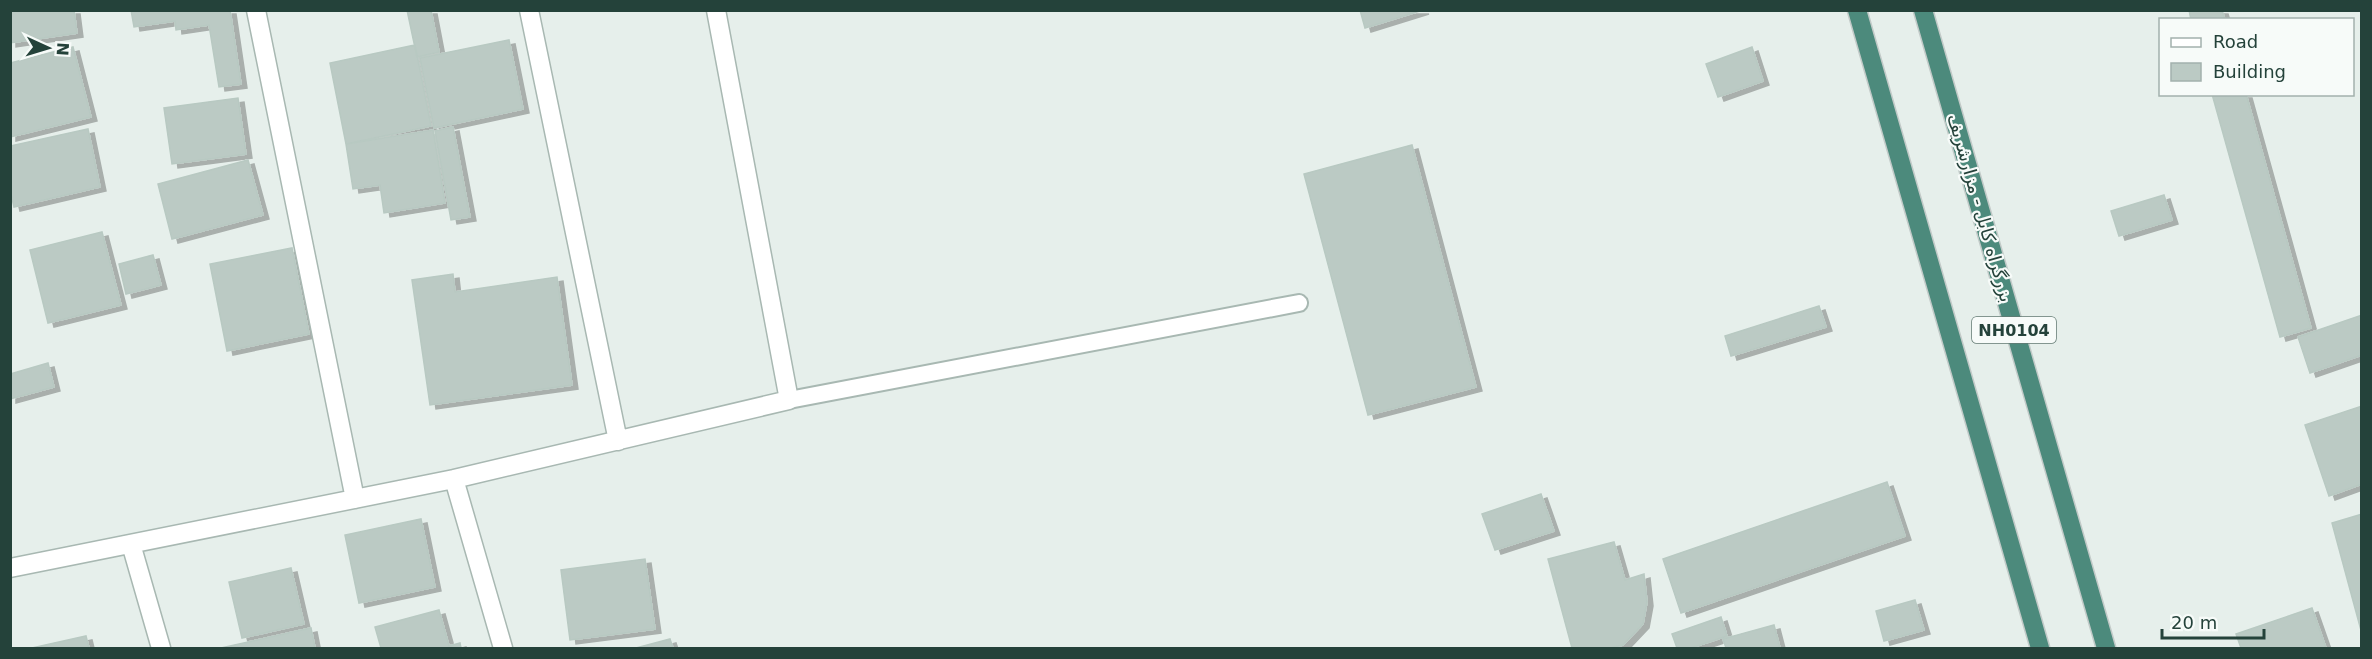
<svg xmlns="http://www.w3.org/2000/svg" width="2372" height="659" font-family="'DejaVu Sans',Vazirmatn,sans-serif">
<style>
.building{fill:#bbcac4;stroke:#b8c9c2;stroke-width:1.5;filter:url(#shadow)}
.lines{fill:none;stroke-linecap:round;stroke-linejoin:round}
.service-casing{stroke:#a8b8b2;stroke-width:20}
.minor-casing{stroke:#a8b8b2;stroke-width:21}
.trunk-casing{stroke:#c2cac8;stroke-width:21}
.service{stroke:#fff;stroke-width:16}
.minor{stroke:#fff;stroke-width:18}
.trunk{stroke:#4c8a7c;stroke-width:18}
.labels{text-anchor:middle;stroke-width:4.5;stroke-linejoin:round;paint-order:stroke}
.shield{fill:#f7fbf9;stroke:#637a73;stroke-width:1.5}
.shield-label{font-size:16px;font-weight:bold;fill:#24423a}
.street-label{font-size:18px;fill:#24423a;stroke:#f7fbf9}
</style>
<defs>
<filter id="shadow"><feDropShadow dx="6" dy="4" stdDeviation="0" flood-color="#0004"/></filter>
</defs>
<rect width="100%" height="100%" fill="#e6efeb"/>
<!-- building -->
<path class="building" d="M10,10h64l3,23 -67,10z
M131,10h99l11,74 -22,3 -10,-62 -33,5 -1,-9 -41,6z
M407,10h24l8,42 -22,5z
M1360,10h63l-58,18z
M2189,10h33l3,10h-34z
M509,40l14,69 -89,19 -14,-70z
M415,45l16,81 -85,18 -16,-81z
M73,47l18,70 -81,20v-74z
M1752,47l11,34 -45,16 -12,-33z
M2212,94h34l65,234 -31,9z
M238,98l8,56 -74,10 -8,-56z
M453,127l17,90 -19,3 -16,-89z
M88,129l12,58 -86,20 -4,-17v-44z
M433,130l12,73 -61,10 -4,-28 -27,4 -7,-45z
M1412,145l64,242 -108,28 -64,-241z
M248,160l15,55 -91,24 -14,-55z
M2164,195l8,25 -53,16 -8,-25z
M102,232l19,73 -73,18 -18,-73z
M292,248l17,86 -82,17 -17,-87z
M153,255l8,30 -35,9 -7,-30z
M453,274l2,18 102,-15 15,108 -142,20 -18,-125z
M1819,306l7,21 -95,29 -6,-20z
M2362,315v40l-52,18 -12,-36z
M48,363l6,24 -44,12v-25z
M2362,406v78l-33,12 -24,-71z
M1887,482l18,54 -224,77 -18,-54z
M1541,494l13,37 -59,19 -13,-36z
M2362,514v120l-30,-111z
M421,519l14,68 -76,16 -14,-68z
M1614,542l11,38 19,-6 3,28 -4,22 -20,21 -13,3h-38l-24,-89z
M645,559l10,70 -85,11 -9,-70z
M291,568l13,56 -62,14 -13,-56z
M1915,600l9,30 -40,11 -8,-30z
M2312,608l14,40h-85l-5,-14z
M439,610l10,36 11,-3 1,5h-80l-6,-21z
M1721,617l6,19 -36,12h-14l-5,-14z
M1774,625l6,23h-54l-3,-9z
M311,628l4,20h-94z
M86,636l3,12h-57z
M670,639l3,9h-37z"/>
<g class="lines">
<!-- service casing -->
<g class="service-casing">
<path id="service" d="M789,400l510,-97"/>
</g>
<!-- minor casing -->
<g class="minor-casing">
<path id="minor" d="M256,10l99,489
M529,10l89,431
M454,479l335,-79 -73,-390
M131,544l30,104
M10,568l444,-89 49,169"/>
</g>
<!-- trunk casing -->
<g class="trunk-casing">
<path id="trunk" d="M1857,10l183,638
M1923,10l183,638"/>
</g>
<!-- service -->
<use href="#service" class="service"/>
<!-- minor -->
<use href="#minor" class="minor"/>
<!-- trunk -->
<use href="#trunk" class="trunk"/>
</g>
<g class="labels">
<!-- shield labels -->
<rect class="shield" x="1972" y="317" width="84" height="26" rx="4.5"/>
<g class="shield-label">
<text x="2014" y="336">NH0104</text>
</g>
<!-- street labels -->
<g class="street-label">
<text transform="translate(1980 208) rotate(74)" y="6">بزرگراه کابل - مزارشریف</text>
</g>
</g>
<!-- border -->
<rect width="2372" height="659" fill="none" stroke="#24423a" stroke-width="24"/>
<!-- legend -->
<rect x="2159" y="18" width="195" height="78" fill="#f7fbf9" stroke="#a3b1ad" stroke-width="1.5"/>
<rect x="2171" y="38" width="30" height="9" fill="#ffffff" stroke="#a3b1ad" stroke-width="1.5"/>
<text x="2213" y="48" font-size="18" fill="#24423a">Road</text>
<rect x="2171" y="63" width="30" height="18" fill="#bbcac4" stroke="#a3b1ad" stroke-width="1.5"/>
<text x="2213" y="78" font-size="18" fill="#24423a">Building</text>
<!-- north arrow -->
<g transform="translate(48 48) rotate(94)" stroke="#f7fbf9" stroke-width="4.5" paint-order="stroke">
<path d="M0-4.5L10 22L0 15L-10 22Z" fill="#24423a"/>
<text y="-9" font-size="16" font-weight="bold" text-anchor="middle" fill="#24423a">N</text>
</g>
<!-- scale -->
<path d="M2162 629v9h102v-9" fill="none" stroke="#24423a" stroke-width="3"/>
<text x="2171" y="629" font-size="18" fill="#24423a" stroke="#f7fbf9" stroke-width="4.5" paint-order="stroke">20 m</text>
</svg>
